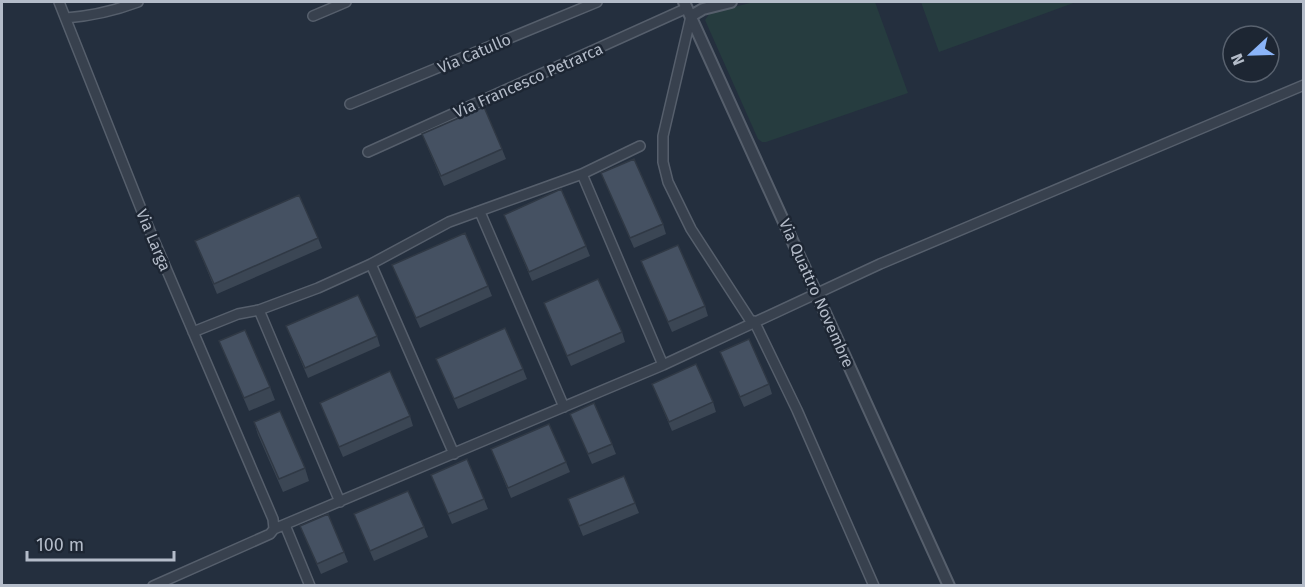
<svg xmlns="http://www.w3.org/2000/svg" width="1305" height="587" font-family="'Fira Sans',sans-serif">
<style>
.green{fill:#263c3f}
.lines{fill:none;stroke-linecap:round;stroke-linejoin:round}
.minor-casing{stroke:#565f6c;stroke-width:12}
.tertiary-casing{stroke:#565f6c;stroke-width:14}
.minor{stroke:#38414e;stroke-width:9}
.tertiary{stroke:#38414e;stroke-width:10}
.wall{fill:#3b4654}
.building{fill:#455162;stroke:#303945;stroke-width:1.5}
.labels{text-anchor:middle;stroke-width:5;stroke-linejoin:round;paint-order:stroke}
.street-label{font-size:16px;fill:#b4bcc9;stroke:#1d2633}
</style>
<rect width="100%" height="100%" fill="#242f3e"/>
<!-- green -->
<path class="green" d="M754,2h121l33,91 -142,49h-4l-4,-3 -53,-119 5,-7z
M921,2h155l-137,50z"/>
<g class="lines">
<!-- minor casing -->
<g class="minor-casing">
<path id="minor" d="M59,2l86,217 128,300 1,10
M313,16l33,-14
M691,16l-28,120v26l5,20 23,47 61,94
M66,18c26,-2 48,-7 72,-16
M350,104l247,-102
M368,152l319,-144
M582,174l81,191
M480,212l84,195
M371,264l83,190
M259,310l81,192
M754,321l43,89 77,176
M193,332l45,-18 21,-4 59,-22 53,-24 78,-42 133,-48 58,-28
M285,525l25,61
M153,586l117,-52 4,-5 389,-164 217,-101 424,-179"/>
</g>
<!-- tertiary casing -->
<g class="tertiary-casing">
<path id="tertiary" d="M684,2l265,584
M691,16l12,-7 28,-7"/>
</g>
<!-- minor -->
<use href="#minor" class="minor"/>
<!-- tertiary -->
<use href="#tertiary" class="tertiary"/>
</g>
<!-- wall -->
<path class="wall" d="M422,134l80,15 4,10 -62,27z
M601,173l62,51 3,10 -32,14z
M504,215l82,31 4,10 -58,25z
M318,238l4,10 -105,46 -22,-53z
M641,261l64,45 3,10 -36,16z
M392,265l96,21 4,10 -72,32z
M544,303l78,29 3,10 -54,24z
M286,326l91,10 3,10 -72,32z
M219,341l51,46 5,13 -26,11z
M720,352l49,32 3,10 -28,13z
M436,359l87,10 4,10 -69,30z
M652,384l61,18 3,10 -44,19z
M320,403l90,13 3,10 -70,31z
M570,414l42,30 4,10 -24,10z
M254,422l51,46 4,13 -26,11 -25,-57z
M491,449l75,13 4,10 -59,26z
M431,475l53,24 4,10 -36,15z
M568,499l67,4 4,10 -56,23z
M354,514l70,13 4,10 -54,24z
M300,526l44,26 4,10 -27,12z"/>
<!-- building -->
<path class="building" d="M484,107l18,42 -61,27 -19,-42z
M634,159l29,65 -33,14 -29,-65z
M561,189l25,57 -57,26 -25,-57z
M299,195l19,43 -104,46 -19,-43z
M465,233l23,53 -72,32 -24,-53z
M678,245l27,61 -37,16 -27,-61z
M598,279l24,53 -55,24 -23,-53z
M358,295l19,41 -72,32 -19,-42z
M505,328l18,41 -69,30 -18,-40z
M245,330l25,57 -26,11 -25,-57z
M749,339l20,45 -29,13 -20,-45z
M696,364l17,38 -44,20 -17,-38z
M390,371l20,45 -71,31 -19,-44z
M594,403l18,41 -24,10 -18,-40z
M280,411l25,57 -26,11 -25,-57z
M549,424l17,38 -58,26 -17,-39z
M467,459l17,40 -36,15 -17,-39z
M624,476l11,27 -56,23 -11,-27z
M408,491l16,36 -54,24 -16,-37z
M328,514l16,38 -27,12 -17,-38z"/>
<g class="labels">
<!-- street labels -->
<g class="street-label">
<text transform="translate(474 53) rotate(-23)" y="6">Via Catullo</text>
<text transform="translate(528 80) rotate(-24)" y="6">Via Francesco Petrarca</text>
<text transform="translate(154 240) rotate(67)" y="6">Via Larga</text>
<text transform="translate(817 293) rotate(66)" y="6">Via Quattro Novembre</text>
</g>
</g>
<!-- border -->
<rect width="1305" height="587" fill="none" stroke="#b4bcc9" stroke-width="6"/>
<!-- north arrow -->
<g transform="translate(1251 54) rotate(248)"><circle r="28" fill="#1d2633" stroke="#59626f" stroke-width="1.5"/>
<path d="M0-4.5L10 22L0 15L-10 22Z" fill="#8ab4f8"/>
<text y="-9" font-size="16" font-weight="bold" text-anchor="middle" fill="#b4bcc9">N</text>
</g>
<!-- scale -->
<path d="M27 551v9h147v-9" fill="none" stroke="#b4bcc9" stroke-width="3"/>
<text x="36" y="551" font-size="18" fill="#b4bcc9" stroke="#1d2633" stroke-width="4.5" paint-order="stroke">100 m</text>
</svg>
